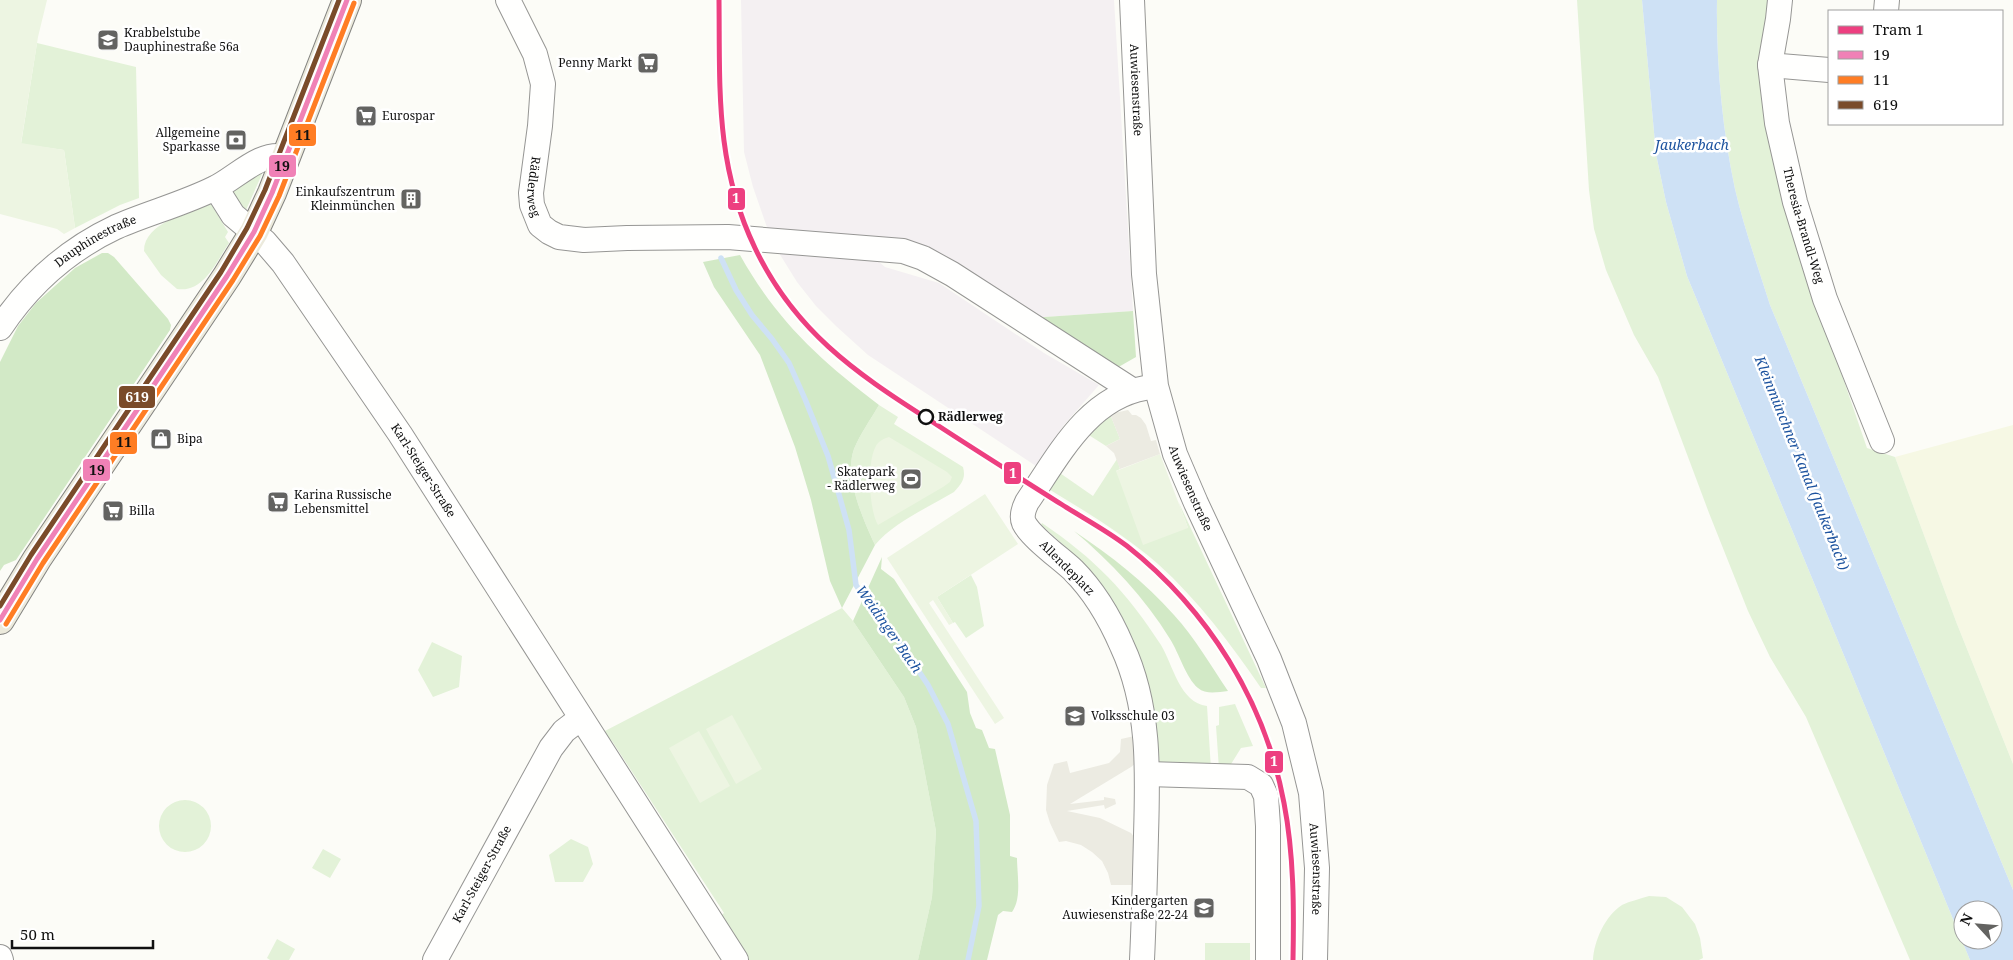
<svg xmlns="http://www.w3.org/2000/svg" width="2013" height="960" font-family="'Noto Serif',serif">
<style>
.industrial{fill:#f4f0f2}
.farmland{fill:#f6f8e4}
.green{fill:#e3f2d8}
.forest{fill:#d2e9c6}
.pitch{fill:#edf5e2}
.plaza{fill:#ecebe2}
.water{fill:#cee1f5;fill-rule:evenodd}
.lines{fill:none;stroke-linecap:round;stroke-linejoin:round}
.stream{stroke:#cee1f5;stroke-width:5.5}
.minor-casing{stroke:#969694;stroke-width:26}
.major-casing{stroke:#848481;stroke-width:30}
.minor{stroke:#fffffe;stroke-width:24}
.major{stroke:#eceadc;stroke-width:28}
.bus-1-casing{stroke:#fff;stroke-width:9}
.bus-2-casing{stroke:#fff;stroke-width:9}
.bus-3-casing{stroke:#fff;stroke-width:9}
.bus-1{stroke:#f081b6;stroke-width:5}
.bus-2{stroke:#ff7d24;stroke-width:5}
.bus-3{stroke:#7a4b2a;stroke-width:5}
.tram-1-casing{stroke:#fff;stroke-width:9}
.tram-1{stroke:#ed3f80;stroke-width:5}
.stop-dot{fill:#fff;stroke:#101010;stroke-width:2.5}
.labels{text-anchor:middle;stroke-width:5;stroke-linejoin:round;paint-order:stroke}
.poi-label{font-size:12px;fill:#101010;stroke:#fff;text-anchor:start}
.street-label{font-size:12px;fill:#101010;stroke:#fff}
.stop-label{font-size:12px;font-weight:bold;fill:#101010;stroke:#fff;text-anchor:start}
.water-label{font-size:14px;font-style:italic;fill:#1d539f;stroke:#fff}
.line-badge{stroke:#fff;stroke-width:2}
.badge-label{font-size:14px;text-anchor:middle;font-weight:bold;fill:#fff}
.pale-badge-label{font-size:14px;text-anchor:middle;font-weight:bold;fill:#111}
</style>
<rect width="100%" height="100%" fill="#fcfcf7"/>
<!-- industrial -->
<path class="industrial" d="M741,0h373l19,311 -103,7 -115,-75 -146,-10 -16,-46 -9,-35z
M779,253l99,8 7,6 54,16 105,70 55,32 -35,40 -28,41 -168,-111 -32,-29 -20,-20 -19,-24z"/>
<!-- farmland -->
<path class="farmland" d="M2013,425v339l-56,-140 -62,-167z"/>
<!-- green -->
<path class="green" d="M1577,0h65l14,154 10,48 21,74 283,684h-60l-104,-243 -36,-60 -22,-46 -39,-98 -51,-136 -24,-42 -28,-65 -12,-41 -5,-39z
M1717,0h51l32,253 67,195 28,9 62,167 56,140v126l-243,-585c-12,-38 -26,-77 -35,-116 -13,-61 -19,-127 -18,-189z
M37,43l99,24 3,131 -19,7 -45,23 -11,-78 -43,-6z
M263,169v3l-17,38 -3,1 -14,-17z
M211,204l17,28 -3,5 4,6c-13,19 -25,50 -52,46l-16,-14 -17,-24c0,-29 46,-38 67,-47z
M879,405l19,12 -4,7 69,43c3,11 -1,16 -9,25 -25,15 -61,31 -79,53 -12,-26 -31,-68 -21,-96 6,-15 17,-30 25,-44z
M1110,414l10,25 -14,7 -22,-14z
M1117,459l3,10 -4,2 72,57 -10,-27 88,187h-5c-30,-44 -63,-88 -103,-124 -33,-29 -73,-53 -111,-76l10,-17 36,25z
M1042,523c53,36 84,68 119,122 12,20 19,58 46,61l4,63 -58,-2 -16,-114c-15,-53 -55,-93 -96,-128z
M971,575l6,12 7,39 -18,12 -11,-16 -2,1 -16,-26z
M842,608l11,13 51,76 12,30 20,104 -4,66 -14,63h-172l-27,-43 5,-4 -112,-172 -11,-8z
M432,642l30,14 -3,31 -26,10 -15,-27z
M1235,704l18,42 -12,2 -13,21h-9l-3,-43 3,-1v-18z
M159 826a26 26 0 1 1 52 0a26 26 0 1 1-52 0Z
M571,839l17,8 5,17 -10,18h-28l-6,-27z
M323,849l18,10 -11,19 -18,-10z
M1649,896l17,1 16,10 13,17 5,14 3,20 -4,2h-106c1,-19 12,-44 29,-55 8,-4 18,-6 27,-9z
M277,939l18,10 -6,11h-19l-3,-2z
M1205,943h45v17h-45z"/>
<!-- forest -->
<path class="forest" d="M102,253h6l6,4 54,62 3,6 -1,5 -154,230 -12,5 -4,6v-209l18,-36 18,-23 39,-35z
M740,255c37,66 79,104 139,150 -8,14 -19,29 -25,44 -10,28 9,70 21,96l-33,63 -12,-27 -19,-81 -16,-53 -35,-92 -46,-68 -11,-25z
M1133,311l3,46 -21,12 -85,-51z
M1074,531c37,25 71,51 100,84 21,23 37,51 54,76 -10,1 -22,4 -30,-3 -12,-10 -19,-35 -28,-49 -25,-41 -59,-77 -96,-108z
M882,557l-1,12 13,10 73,113 3,21 6,15 6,2 7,18 6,1 15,66v41l7,2c0,15 5,41 -5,54l-9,-1 -5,4 -11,45h-69l14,-63 4,-66 -20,-104 -12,-30 -51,-76z"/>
<!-- pitch -->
<path class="pitch" d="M0,0h47l-9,37 -17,106 43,7 11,78 -11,6 -7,-5 -57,-15z
M889,437l58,35 5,5 -2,5 -7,5 -65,38c-9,-15 -11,-61 -3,-77 3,-7 8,-9 14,-11z
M1160,454l28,74 -45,17 -27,-74z
M985,494l33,50 -81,53 16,26 -4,2 -16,-25 -4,3 75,115 -9,6 -108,-166z
M732,715l30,54 -26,15 -30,-55z
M699,731l31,55 -30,17 -31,-55z"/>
<!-- plaza -->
<path class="plaza" d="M1128,410l4,5h4l5,3 5,7 5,16 5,-1 4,14 -40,15 -6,-16 -8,-7 14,-7 -10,-25z
M1139,735l2,24 -10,8 -61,37 34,-4v-3l11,2 1,5 -11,5 -1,-4 -37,6 33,7 31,15 8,10 -1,42h-27l-3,-12 -6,-12 -10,-9 -11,-7 -15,-4 -7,1 -9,-19 -4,-13 1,-25 7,-21 13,-3 3,12 39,-10 11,-11 1,-13z"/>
<!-- water -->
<path class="water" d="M1642,0h75c-1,62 5,128 18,189 9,39 23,78 35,116l243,585v70h-43l-283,-684 -21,-74 -10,-48zM1963,910h30v30h-30z"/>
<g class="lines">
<!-- stream -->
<path class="stream" d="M721,258l15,32 16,25 20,24 17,24 16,36 23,57 10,35 11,39 7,55 19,28 17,18 36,54 20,39 28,97 3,85 -11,54"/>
<!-- minor casing -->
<g class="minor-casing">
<g id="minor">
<path id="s1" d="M508,0l27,54 8,30 -3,42 -9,67 1,12 8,20 9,7 10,5 25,3 43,-2 101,-1 175,14 20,7 29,16 180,116"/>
<path id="s2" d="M1132,0l12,274 12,112 19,68 21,49 73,156 25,64 17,70 6,75 -2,92"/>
<path id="s3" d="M1780,0l-2,19 -8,46 7,58 18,79 30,97 57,142"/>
<path d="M1886,11l1,-11"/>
<path d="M1770,65l59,5"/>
<path id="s4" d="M216,188l17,27 32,27 18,21 117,171 336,526"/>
<path id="s5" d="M0,328c30,-45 67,-78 116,-101 32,-14 67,-23 99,-39 21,-10 46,-38 71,-31"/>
<path d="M1147,774l101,3 13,8 5,11 2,30v134"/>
<path d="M0,957l1,3"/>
<path id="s6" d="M435,960l116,-212 13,-17 17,-13"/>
<path d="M1142,960c2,-42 3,-83 4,-125 2,-64 4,-129 -24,-189 -12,-28 -27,-54 -49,-76 -13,-12 -42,-33 -49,-47 -3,-7 0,-15 3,-21 31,-45 60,-104 118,-114"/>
</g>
</g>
<!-- major casing -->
<g class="major-casing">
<path id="major" d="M0,620l37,-61 190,-283 27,-44 18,-39 75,-193"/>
</g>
<!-- minor -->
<use href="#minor" class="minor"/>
<!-- major -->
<use href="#major" class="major"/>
<!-- bus-1 casing -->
<g class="bus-1-casing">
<path id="bus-1" d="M0,620l37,-61 190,-283 27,-44 18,-39 75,-193"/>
</g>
<!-- bus-2 casing -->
<g class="bus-2-casing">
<path id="bus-2" d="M6,624l37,-61 190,-283 27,-44 19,-40 75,-193"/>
</g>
<!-- bus-3 casing -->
<g class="bus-3-casing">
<path id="bus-3" d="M0,606l31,-51 190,-283 26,-44 18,-38 74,-190"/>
</g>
<!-- bus-1 -->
<use href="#bus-1" class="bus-1"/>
<!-- bus-2 -->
<use href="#bus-2" class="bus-2"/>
<!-- bus-3 -->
<use href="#bus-3" class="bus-3"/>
<!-- tram-1 casing -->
<g class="tram-1-casing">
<path id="tram-1" d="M719,0c1,89 -4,165 36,248 39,82 99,124 173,171 44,29 89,57 133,85 22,14 45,26 66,42 81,64 138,155 157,257 10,52 10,105 9,157"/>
</g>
<!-- tram-1 -->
<use href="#tram-1" class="tram-1"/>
</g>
<!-- icons -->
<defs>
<g id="school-square" transform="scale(1.125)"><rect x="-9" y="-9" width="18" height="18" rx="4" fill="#636361" stroke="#fff"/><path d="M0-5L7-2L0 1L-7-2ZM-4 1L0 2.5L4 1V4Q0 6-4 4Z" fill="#fff"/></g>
<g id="supermarket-square" transform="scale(1.125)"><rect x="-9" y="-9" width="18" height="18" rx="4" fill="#636361" stroke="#fff"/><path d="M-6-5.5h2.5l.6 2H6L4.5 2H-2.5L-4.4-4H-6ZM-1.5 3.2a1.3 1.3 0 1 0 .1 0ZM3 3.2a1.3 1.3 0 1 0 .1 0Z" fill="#fff"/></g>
<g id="bank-square" transform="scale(1.125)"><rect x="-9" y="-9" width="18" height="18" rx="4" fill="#636361" stroke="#fff"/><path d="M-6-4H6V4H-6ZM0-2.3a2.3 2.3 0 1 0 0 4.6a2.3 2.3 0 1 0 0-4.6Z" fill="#fff"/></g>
<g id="building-square" transform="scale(1.125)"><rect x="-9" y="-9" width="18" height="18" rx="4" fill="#636361" stroke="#fff"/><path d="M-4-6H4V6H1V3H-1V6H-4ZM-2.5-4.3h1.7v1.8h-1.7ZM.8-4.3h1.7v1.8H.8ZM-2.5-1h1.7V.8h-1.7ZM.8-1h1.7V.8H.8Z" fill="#fff"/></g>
<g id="shop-square" transform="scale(1.125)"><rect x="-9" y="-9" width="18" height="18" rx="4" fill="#636361" stroke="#fff"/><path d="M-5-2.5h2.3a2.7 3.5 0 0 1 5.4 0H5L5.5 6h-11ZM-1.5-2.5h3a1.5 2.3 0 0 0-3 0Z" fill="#fff"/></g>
<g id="stadium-square" transform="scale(1.125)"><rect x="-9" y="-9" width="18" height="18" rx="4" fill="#636361" stroke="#fff"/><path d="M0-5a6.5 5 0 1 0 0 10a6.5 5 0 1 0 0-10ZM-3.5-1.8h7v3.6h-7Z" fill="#fff"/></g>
</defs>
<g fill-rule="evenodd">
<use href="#school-square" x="108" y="40"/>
<use href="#supermarket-square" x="648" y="63"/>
<use href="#supermarket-square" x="366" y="116"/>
<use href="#bank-square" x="236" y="140"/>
<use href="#building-square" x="411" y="199"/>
<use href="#shop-square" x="161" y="439"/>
<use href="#stadium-square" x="911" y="479"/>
<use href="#supermarket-square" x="278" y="502"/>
<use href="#supermarket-square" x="113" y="511"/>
<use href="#school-square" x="1075" y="716"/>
<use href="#school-square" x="1204" y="908"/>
</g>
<!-- markers -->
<circle class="stop-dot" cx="926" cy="417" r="7"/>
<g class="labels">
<!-- poi labels -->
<g class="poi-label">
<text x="124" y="37">Krabbelstube<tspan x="124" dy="14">Dauphinestraße 56a</tspan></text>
<text x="632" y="67" text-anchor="end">Penny Markt</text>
<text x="382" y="120">Eurospar</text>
<text x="220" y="137" text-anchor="end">Allgemeine<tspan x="220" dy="14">Sparkasse</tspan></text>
<text x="395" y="196" text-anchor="end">Einkaufszentrum<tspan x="395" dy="14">Kleinmünchen</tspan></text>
<text x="177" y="443">Bipa</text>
<text x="895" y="476" text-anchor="end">Skatepark<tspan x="895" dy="14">- Rädlerweg</tspan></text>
<text x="294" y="499">Karina Russische<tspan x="294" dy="14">Lebensmittel</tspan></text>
<text x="129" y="515">Billa</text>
<text x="1091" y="720">Volksschule 03</text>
<text x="1188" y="905" text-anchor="end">Kindergarten<tspan x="1188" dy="14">Auwiesenstraße 22-24</tspan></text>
</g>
<!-- street labels -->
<g class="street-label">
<text dy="4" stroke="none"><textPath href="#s2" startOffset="90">Auwiesenstraße</textPath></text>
<text dy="4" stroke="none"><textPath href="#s1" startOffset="195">Rädlerweg</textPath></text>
<text dy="4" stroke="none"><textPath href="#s3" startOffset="230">Theresia-Brandl-Weg</textPath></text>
<text dy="4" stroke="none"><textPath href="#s5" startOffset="131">Dauphinestraße</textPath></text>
<text dy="4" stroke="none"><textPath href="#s4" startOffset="352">Karl-Steiger-Straße</textPath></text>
<text dy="4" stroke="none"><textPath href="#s2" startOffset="495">Auwiesenstraße</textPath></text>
<text transform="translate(1067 568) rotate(45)" y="4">Allendeplatz</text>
<text dy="4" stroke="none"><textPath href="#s2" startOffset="900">Auwiesenstraße</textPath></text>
<text dy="4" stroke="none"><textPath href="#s6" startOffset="98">Karl-Steiger-Straße</textPath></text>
</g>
<!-- stop labels -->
<g class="stop-label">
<text x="938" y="421">Rädlerweg</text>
</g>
<!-- water labels -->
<g class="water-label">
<text x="1692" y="150">Jaukerbach</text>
<text transform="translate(1802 463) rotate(68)" y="5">Kleinmünchner Kanal (Jaukerbach)</text>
<text transform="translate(889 629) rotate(55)" y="5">Weidinger Bach</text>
</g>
</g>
<g class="line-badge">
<rect x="288" y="123" width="29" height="24" rx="5" fill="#ff7d24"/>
<rect x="268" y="154" width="29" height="24" rx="5" fill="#f081b6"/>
<rect x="727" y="187" width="19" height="24" rx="5" fill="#ed3f80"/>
<rect x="118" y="385" width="38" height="24" rx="5" fill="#7a4b2a"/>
<rect x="109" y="431" width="29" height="24" rx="5" fill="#ff7d24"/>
<rect x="82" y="458" width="29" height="24" rx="5" fill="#f081b6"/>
<rect x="1003" y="461" width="19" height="24" rx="5" fill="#ed3f80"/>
<rect x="1264" y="750" width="20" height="24" rx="5" fill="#ed3f80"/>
</g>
<g class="badge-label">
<text x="736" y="203">1</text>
<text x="137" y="402">619</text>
<text x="1013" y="478">1</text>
<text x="1274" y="766">1</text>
</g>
<g class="pale-badge-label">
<text x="303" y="140">11</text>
<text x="282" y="171">19</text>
<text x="124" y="447">11</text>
<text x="97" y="475">19</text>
</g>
<!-- legend -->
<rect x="1828" y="10" width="175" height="115" fill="#ffffff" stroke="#9f9f9f"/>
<rect x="1838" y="26" width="25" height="8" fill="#ed3f80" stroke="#9f9f9f"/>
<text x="1873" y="35" font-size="15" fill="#101010">Tram 1</text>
<rect x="1838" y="51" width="25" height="8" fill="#f081b6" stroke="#9f9f9f"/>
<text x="1873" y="60" font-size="15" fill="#101010">19</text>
<rect x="1838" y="76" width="25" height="8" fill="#ff7d24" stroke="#9f9f9f"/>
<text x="1873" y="85" font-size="15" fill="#101010">11</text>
<rect x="1838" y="101" width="25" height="8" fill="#7a4b2a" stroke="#9f9f9f"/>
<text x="1873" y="110" font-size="15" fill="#101010">619</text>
<!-- north arrow -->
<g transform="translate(1978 925) rotate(296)"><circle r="24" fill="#ffffff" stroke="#9f9f9f"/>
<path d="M0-4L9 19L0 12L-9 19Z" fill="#636361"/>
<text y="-8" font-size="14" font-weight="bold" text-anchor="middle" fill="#101010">N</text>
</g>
<!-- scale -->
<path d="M12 940v8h141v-8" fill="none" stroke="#101010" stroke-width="2.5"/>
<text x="20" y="940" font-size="15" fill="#101010" stroke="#ffffff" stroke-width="4" paint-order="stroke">50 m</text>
</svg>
